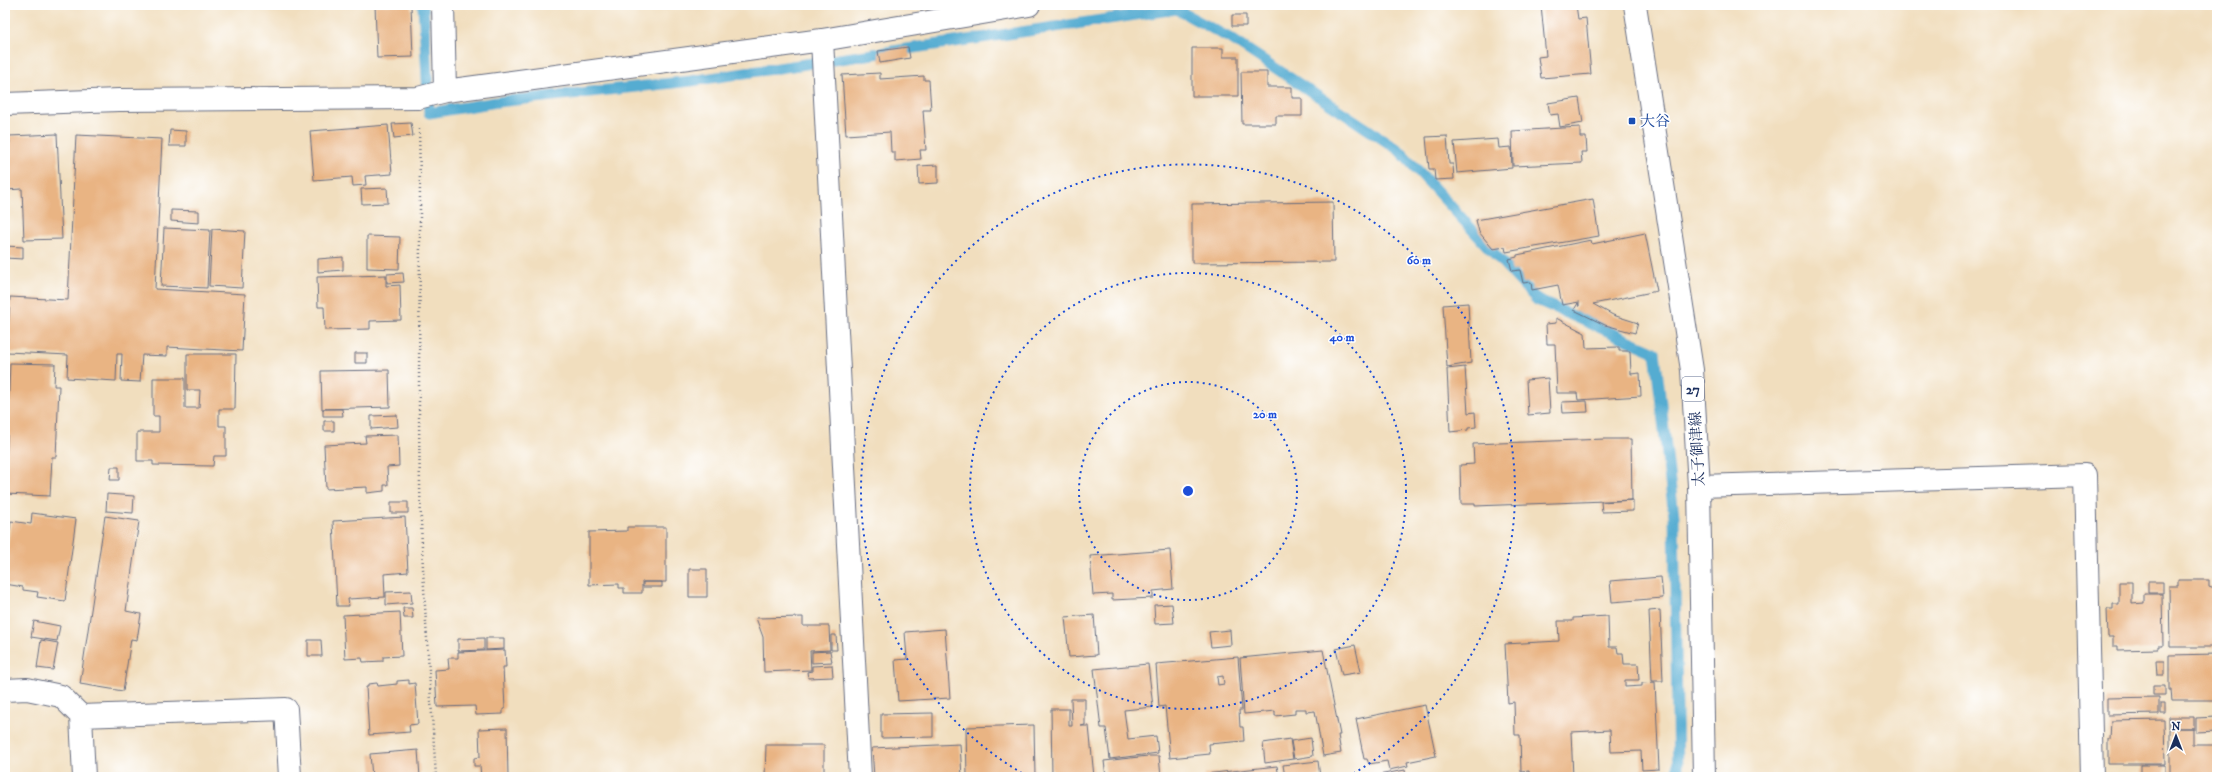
<svg xmlns="http://www.w3.org/2000/svg" width="2222" height="782" font-family="'IM FELL DW Pica','Noto Serif JP',serif">
<style>
.lines{fill:none;stroke-linecap:round;stroke-linejoin:round}
.stream{stroke:#54acd1;stroke-width:11}
.building{fill:#e9b483;fill-rule:evenodd}
.minor-casing{stroke:#666c80;stroke-width:24}
.primary-casing{stroke:#666c80;stroke-width:24}
.path{stroke:#666c80;stroke-width:2.5;stroke-dasharray:1 3;stroke-linecap:butt}
.minor{stroke:#fff;stroke-width:22}
.primary{stroke:#fff;stroke-width:22}
.ring{fill:none;stroke:#1d4ed8;stroke-width:2;stroke-dasharray:2 4}
.transit-dot{fill:#1a4fb4;stroke:#fff;stroke-width:1.5}
.labels{text-anchor:middle;stroke-width:3;stroke-linejoin:round;paint-order:stroke}
.shield{fill:#fff;stroke:#5f6d8e;stroke-width:1}
.shield-label{font-size:14px;font-weight:bold;fill:#1b2f5e}
.transit-label{font-size:15px;fill:#164399;stroke:#fff;text-anchor:start}
.street-label{font-size:15px;fill:#1b2f5e;stroke:#fff}
.centre{fill:#1d4ed8;stroke:#fff;stroke-width:2}
.ring-label{font-size:12px;text-anchor:middle;font-weight:bold;fill:#1d4ed8;stroke:#fff;stroke-width:3;stroke-linejoin:round;paint-order:stroke}
</style>
<rect width="100%" height="100%" fill="#fff"/>
<filter id="ink" filterUnits="userSpaceOnUse"><feTurbulence type="fractalNoise" baseFrequency=".025" numOctaves="2"/><feDisplacementMap in="SourceGraphic" scale="8" xChannelSelector="R" yChannelSelector="G"/><feConvolveMatrix kernelMatrix="1 2 1 2 8 2 1 2 1" color-interpolation-filters="sRGB"/></filter>
<filter id="wash" filterUnits="userSpaceOnUse"><feTurbulence type="fractalNoise" baseFrequency=".012" numOctaves="4" result="noise"/><feDisplacementMap in="SourceGraphic" scale="16" xChannelSelector="R" yChannelSelector="G"/><feGaussianBlur stdDeviation="0.9" result="paint"/><feColorMatrix in="noise" values="0 0 0 0 0 0 0 0 0 0 0 0 0 0 0 0 0 1.4 0 .05"/><feComposite in="paint" operator="in"/></filter>
<g filter="url(#wash)">
<rect width="100%" height="100%" fill="#f1debe"/>
<g class="lines">
<!-- stream -->
<path class="stream" d="M423,5l6,108 68,-11 194,-21 485,-72 57,31 166,110 138,150 118,52 19,164 4,261"/>
</g>
<g id="blocks">
<!-- building -->
<path class="building" d="M375,5h36l2,52 -36,1z
M1541,5h35l2,14 8,-1 5,56 -50,4 -3,-21 8,-1z
M1232,15h14v11h-14z
M908,47l2,11 -30,5 -2,-12z
M1192,48h31v9h15v39h-46z
M1241,72h26v15h25v11h10v18h-26v8h-34z
M880,73v6l44,-3v4h5l2,30h-8l3,40h-6l1,9 -26,2v-9h-4l-1,-20 -44,3 -4,-60z
M1579,98l4,25 -23,4 -2,-13 -8,1 -2,-12z
M411,123l2,13 -19,2 -2,-14z
M388,125l4,49 -27,2 1,9 -13,1 -1,-9 -38,3 -4,-49z
M1580,127v10h6l1,15h-6l1,11 -69,3 -1,-35z
M170,130l16,1v15h-17z
M57,134l5,105 -38,1 -2,-51 -17,1v-47h5l-1,-7z
M76,135l86,4 -7,150 90,5 -3,57 -75,-4v9l-25,-1 -2,27 -19,-1 1,-27h-5l-1,27 -49,-3 1,-23 -61,-3 3,-55 58,3z
M1447,136l2,28h4l1,15 -19,1 -1,-11h-5l-3,-32z
M1498,139l1,9 12,-1 1,21 -55,5 -3,-31z
M938,165v18l-19,1 -1,-18z
M387,188l1,15 -26,1 -1,-15z
M1593,199l6,37 -93,16 -1,-5 -12,2 -14,-17 -3,-12z
M1333,202l1,60 -142,1v-59z
M171,210l28,1v12l-28,-2z
M164,228l46,2 -3,58 -46,-2z
M212,229l33,2 -3,57 -33,-2z
M1645,233l12,58 -64,13 20,11 25,8 -3,10 -30,-8 -31,-15 4,-7 1,4v-5l-17,3 -4,-20 -26,5 -1,-8 -8,1 -3,-13 -8,1 -3,-12 8,-2v-2l74,-15 1,4z
M367,236l33,1 -1,32 -32,-1z
M5,246l18,1v12l-18,-1z
M343,257v13l-25,2v-13z
M403,273l1,9 -17,1v-9z
M386,275v11l14,-1 1,35 -31,1v8l-45,1 -1,-23h-6l-1,-30z
M1468,303l3,60 -24,4 -4,-62z
M1556,318l29,15 1,15 33,-1v4h11l1,23 9,-1 1,23 -63,4 -1,-7h-20l-2,-49h-8l-1,-20 10,-1z
M355,353h12v10h-12z
M187,354h49l-1,55h-16v17h7v30h-12l-1,10 -60,-1v-4h-16v-29h22v-16h-6v-38h32v30h14l1,-18h-13z
M10,363l45,1 -1,22h5l-3,71h-4l-2,39 -45,-2z
M1465,367l3,46 7,-1 1,15 -8,1v2l-18,2 -3,-63z
M389,370l1,37 -68,2 -1,-38z
M1548,378l2,35 -22,2 -2,-35z
M1587,401l1,11 -25,1 -1,-11z
M323,409h19l1,7h-20z
M397,415l1,12 -27,2v-13z
M324,421h10v10h-10z
M398,435l1,31 -12,1 1,18h-4v6l-17,2v-6l-41,2 -2,-44 42,-2 -1,-7z
M1605,439h26l1,61 -157,6v-2h-14l-1,-39 14,-1 -1,-20z
M111,467h8v13h-9z
M107,494l27,2 -1,17 -27,-2z
M1633,500v11l-31,1 -1,-10z
M391,502h17v11h-17z
M32,513l44,6 -11,82 -28,-4 1,-5 -15,-2v-3l-18,-3v-20l6,-43 20,3z
M105,516l34,5 -13,90 15,3 -4,26 -6,-1 -8,52 -43,-7z
M405,517l3,55 -24,2 1,23 -37,2 1,7h-12l-4,-85z
M627,527h39v55h-24v11h-18v-5h-5v-4l-30,1v-53l38,-1z
M1170,550l3,39 -20,2v7l-41,2v-6l-19,1 -3,-39z
M689,569h18v28h-18z
M1661,577l2,21 -51,4 -2,-21z
M2178,580h31v6l8,3v58h-47l-1,-61h9z
M643,582h19v5h-19z
M2119,582h13v22l12,-1v-9h18l1,52h-5v3l-40,1v-4h-5v-9h-5l-1,-28h6v-5h6z
M2148,582h15v11h-15z
M411,591l1,12 -26,2v-13z
M1172,604l2,19 -19,1 -1,-19z
M403,608h9l1,10h-9z
M1660,610l3,71h-11l-3,-70z
M400,612l2,44 -19,1v4l-20,1 -1,-4 -17,1 -2,-44z
M1094,615l3,40 -28,2 -4,-40z
M1608,616l1,31h8l1,6h5l1,11h14l1,16h-14v7l17,-1v-3l13,-1 4,87 -17,1 -1,-19 -30,1 -1,-22 -39,2 2,45h-44v-6l-8,1 -1,-37h-5l-1,-33 -6,1 -3,-59 54,-3 -1,-20h15v-3z
M803,617v9h26l1,24 -20,1 1,19 -47,2 -1,-35 -7,-19z
M34,621l26,5 -3,15 -26,-4z
M945,629l5,69 -52,3 -3,-41 12,-1 -2,-27z
M1230,630l1,15 -20,2 -2,-15z
M831,635h5l1,15h-6z
M484,638v12l-26,1v-12z
M486,638h18v11l-18,1z
M41,640l17,3 -5,27 -16,-2z
M308,640h13l1,16h-14z
M1355,645l6,27 -19,3 -6,-26z
M505,650l1,17h-3l2,42h-2v5l-27,1 -1,-9 -38,1 -2,-37 14,-1 -1,-11h10v-6z
M1323,650l17,85h-2l3,18 -18,3 -8,-45 -9,1v-3h-11v5l-20,2v-5l-31,3 -4,-56z
M830,651l2,11 -20,1v-11z
M2217,654v46h-45l-1,-10h-2v-35z
M1238,657l4,53h-3l1,17h3l1,14 -35,3 1,10 -40,4 -5,-52 -6,1 -3,-43zM1223,676l1,8 -6,1 -1,-8z
M2156,661h8v14h-7z
M1148,664l5,43 -29,3 4,29 28,-3 2,17 -48,6 -4,-31h-5l-7,-59z
M832,665l1,12 -25,1 -1,-6 5,-1v-5z
M409,680v4l6,-1 3,41 -9,1 1,7 -41,3 -3,-48h2v-3l9,-1 1,3 19,-2v-3z
M2153,686h12v9h-12z
M2159,697v17l-52,1v-17z
M1071,699h14v26l-4,1h8l5,51h-42l-1,-68h18v17h3z
M2161,703h4v10h-4z
M1425,705l11,51 -29,6 1,4 -19,4 -2,-9 -18,3 -2,-5h-3l-8,-40z
M933,713v24l-52,1v-24z
M2169,717h25v11h-25z
M2217,717v14l-21,1v-14z
M2164,720l1,44h-57v-25h2l1,-18z
M1034,725l1,52h-68l-1,-50z
M507,728l1,49h-27l-1,-11h-6v-8l6,-1 -1,-28z
M2170,728h23v17h24v32h-47z
M1311,738l2,18 -19,3 -3,-18z
M1290,739l3,20 -28,4 -2,-20z
M960,744l2,33h-88l-2,-29z
M766,745h58v32h-59z
M418,750l2,27h-48l-2,-23z
M1148,756h11l2,21h-55l-2,-16z
M1318,761l2,16h-35l-2,-12z
M2141,765h24v9h-24z
M1277,766l2,11h-74v-3z
M1405,770l1,7h-33v-1z"/>
</g>
</g>
<g filter="url(#ink)">
<use href="#blocks" fill-opacity="0" stroke="#666c80" stroke-width="1"/>
<g class="lines">
<!-- minor casing -->
<g class="minor-casing">
<path id="minor" d="M443,5l2,86
M822,40l38,737
M5,104l114,-4 299,-2 27,-7 377,-51 207,-35
M1699,486l386,-11 7,302
M5,690l22,-1 34,7 20,20 205,-7 4,68
M81,716l3,61"/>
</g>
<!-- primary casing -->
<g class="primary-casing">
<path id="primary" d="M1635,5l57,365 7,116 5,291"/>
</g>
<!-- path -->
<path class="path" d="M419,129c3,118 -2,237 1,355 2,98 10,196 16,293"/>
<!-- minor -->
<use href="#minor" class="minor"/>
<!-- primary -->
<use href="#primary" class="primary"/>
</g>
</g>
<!-- distance rings -->
<g class="ring">
<circle cx="1188" cy="491" r="109"/>
<circle cx="1188" cy="491" r="218"/>
<path d="M1027 776A327 327 0 1 1 1349 776"/>
</g>
<!-- markers -->
<rect class="transit-dot" x="1628" y="117" width="8" height="8" rx="2"/>
<g class="labels">
<!-- shield labels -->
<rect class="shield" x="1682" y="377" width="22" height="24" rx="3"/>
<g class="shield-label">
<text x="1693" y="394">27</text>
</g>
<!-- transit labels -->
<g class="transit-label">
<text x="1640" y="126">大谷</text>
</g>
<!-- street labels -->
<g class="street-label">
<text transform="translate(1697 449) rotate(-93)" y="5">太子御津線</text>
</g>
</g>
<circle cx="1188" cy="491" r="6" class="centre"/>
<g class="ring-label">
<text x="1419" y="264">60 m</text>
<text x="1342" y="341">40 m</text>
<text x="1265" y="418">20 m</text>
</g>
<!-- margin -->
<rect width="2222" height="782" fill="none" stroke="#fff" stroke-width="20"/>
<!-- north arrow -->
<g transform="translate(2176 736)" stroke="#ffffff" stroke-width="3" paint-order="stroke">
<path d="M0-3L7 15L0 10L-7 15Z" fill="#1b2f5e"/>
<text y="-6" font-size="11" font-weight="bold" text-anchor="middle" fill="#1b2f5e">N</text>
</g>
</svg>
